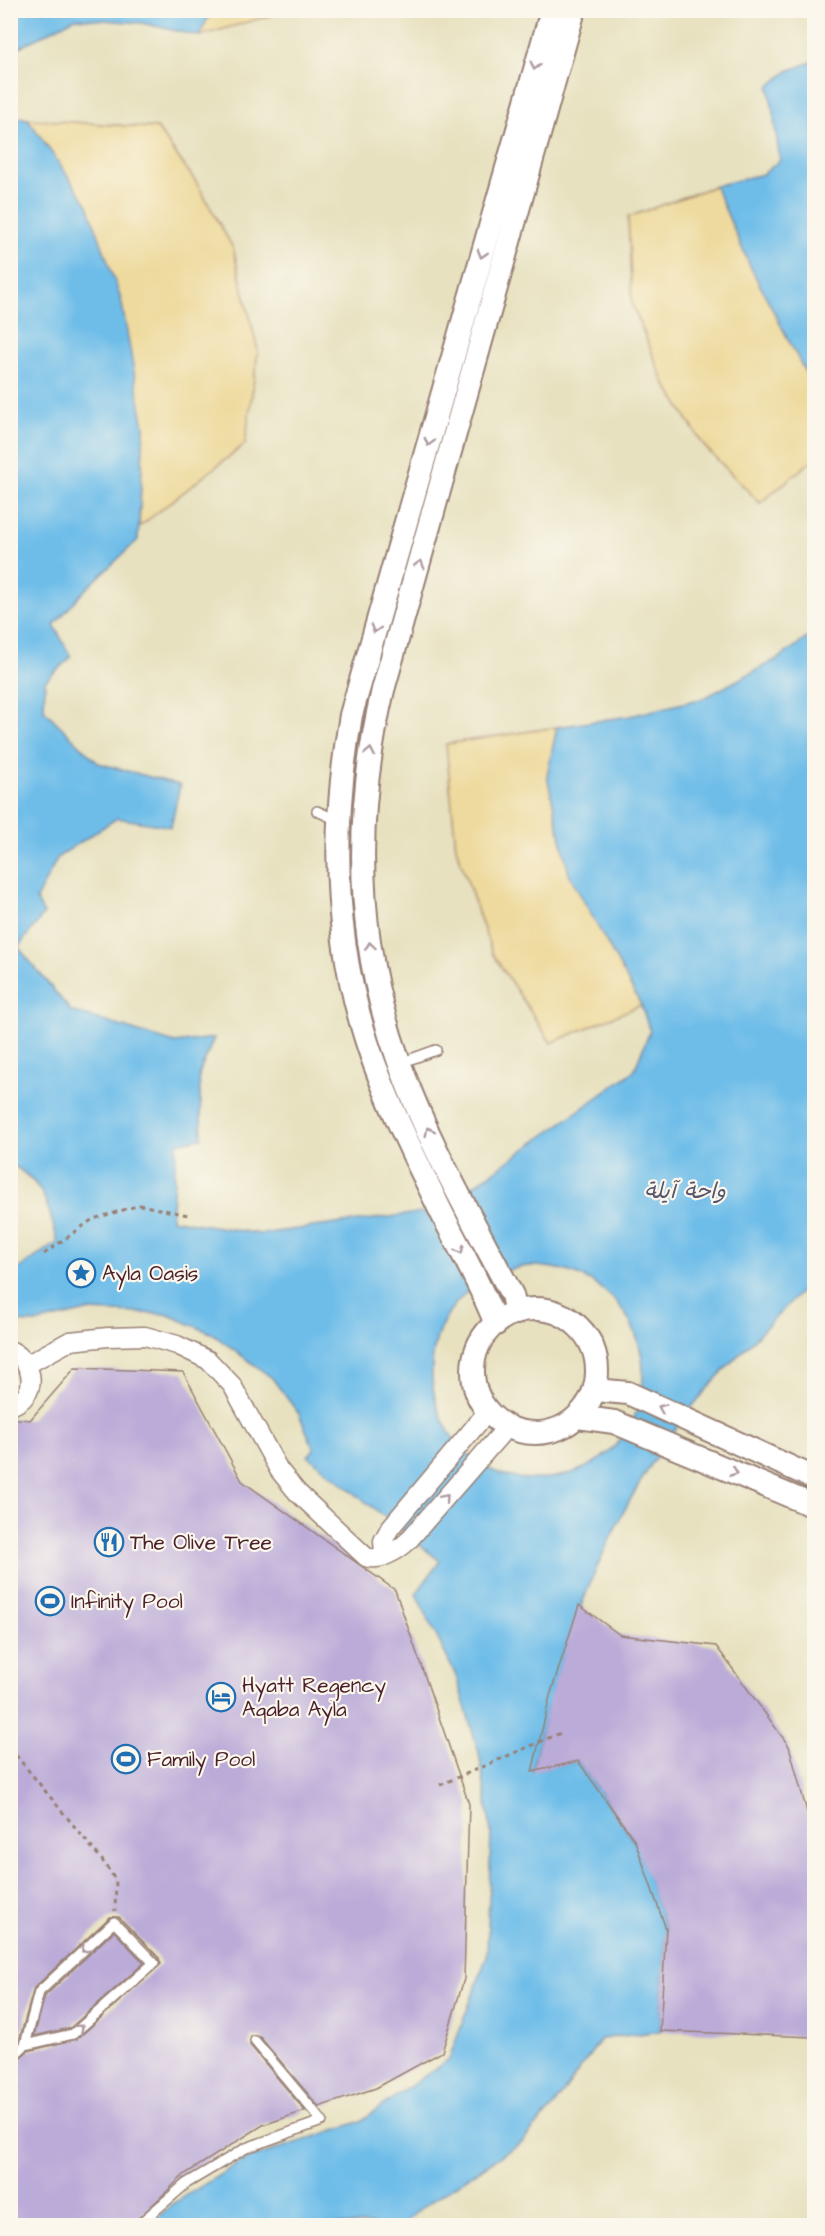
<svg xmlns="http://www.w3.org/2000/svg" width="825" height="2236" font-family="'Architects Daughter','Playpen Sans Arabic',sans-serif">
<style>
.sand{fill:#eeda9e;stroke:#9c7c64;stroke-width:1.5}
.water{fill:#6ebde9;stroke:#5c6e8a;stroke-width:1.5;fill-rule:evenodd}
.building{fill:#bbabd8}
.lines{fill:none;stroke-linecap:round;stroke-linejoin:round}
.service-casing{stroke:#988075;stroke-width:12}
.minor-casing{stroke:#988075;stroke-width:21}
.tertiary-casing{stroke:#988075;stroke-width:26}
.path{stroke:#988075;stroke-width:3;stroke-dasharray:4.5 4.5;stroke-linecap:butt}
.service{stroke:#fff;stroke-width:9}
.minor{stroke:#fff;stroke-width:18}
.tertiary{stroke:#fff;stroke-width:22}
.oneway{stroke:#ae9aa0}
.labels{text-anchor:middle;stroke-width:4.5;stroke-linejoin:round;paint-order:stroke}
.poi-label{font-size:21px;fill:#4a1f2b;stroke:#fbf7ec;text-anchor:start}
.water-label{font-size:22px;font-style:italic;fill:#57566e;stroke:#fbf7ec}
</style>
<rect width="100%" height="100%" fill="#fbf7ec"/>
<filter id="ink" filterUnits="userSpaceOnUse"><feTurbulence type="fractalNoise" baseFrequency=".0167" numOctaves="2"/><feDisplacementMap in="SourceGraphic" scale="12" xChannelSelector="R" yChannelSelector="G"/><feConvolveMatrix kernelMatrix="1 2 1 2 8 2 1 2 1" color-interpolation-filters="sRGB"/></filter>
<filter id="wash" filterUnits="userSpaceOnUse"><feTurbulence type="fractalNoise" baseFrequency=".008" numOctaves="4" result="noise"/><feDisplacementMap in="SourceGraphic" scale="24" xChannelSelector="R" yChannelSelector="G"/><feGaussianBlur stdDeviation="1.35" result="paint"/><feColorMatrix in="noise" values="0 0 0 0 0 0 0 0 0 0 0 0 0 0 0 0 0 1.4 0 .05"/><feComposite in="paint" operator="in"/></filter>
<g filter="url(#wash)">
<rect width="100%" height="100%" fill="#e7e1bf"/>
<!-- sand -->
<path class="sand" d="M211,11h75l-87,25z
M28,119l129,9 39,54 37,66 25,103 -13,93 -106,83 5,-100 -56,-222z
M715,186l35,80 64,123v70l-54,44 -56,-57 -40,-64 -32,-78 -4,-87z
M557,727l-10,49 22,98 72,131 -90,38 -59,-90 -36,-105 -10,-104z"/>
<!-- water -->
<path class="water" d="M11,10h200v1l-12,25 -57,-13 -67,-5 -64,34z
M814,61v328l-64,-123 -35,-80 48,-12 17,-14 -11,-74 19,-15z
M10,116l18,3 60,86 33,94 23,128 -6,113 -55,52 -29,33 17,32 -26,24 -1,29 54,53 82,22 -9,42 -54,-9 -59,39 -22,42 8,15 -26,33 53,64 104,32 39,-5 -15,36 3,64 -25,5 -6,76 89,15 167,-22 52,-30 155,-111 16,-40 -9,-26 -72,-131 -22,-98 10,-49 73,-11 74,-18 75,-40 35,-25v645c-48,51 -104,100 -144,158 -72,102 -110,216 -138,335l46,-10 60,85 28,83 -6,102 -59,8 -48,68 -31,35 -101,66 -19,17h-253l25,-22 68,-42 117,-39 90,-63 38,-103 4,-124 -12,-79 -23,-77 -40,-82 24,-33 -132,-105 6,-7 -15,-35 -27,-36 -61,-45 -45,-19 -79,-3 -52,12 -24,-1v-48l47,-32c-12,-40 -10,-55 -48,-79zM527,1266c144,-2 157,194 22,212 -132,17 -170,-188 -22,-212z"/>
<g id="blocks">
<!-- building -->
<path class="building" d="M75,1368l108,4 59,109 153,109 74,214 -5,175 -22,73 -66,36 -57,19 -59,-70 -9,-1 -1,9 55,66 -42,14 -78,49 -55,52h-120v-160l18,-15 49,-12 84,-75 -2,-6 -40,-41h-9l-76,71 -15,53 -9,8v-631l20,2z
M579,1605l41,30 96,11 73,100 25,92v199l-154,-6 6,-102 -31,-88 -57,-80 -46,11 18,-76z
M114,1931l30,32 -74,65 -36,8 11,-40z"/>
</g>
</g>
<g filter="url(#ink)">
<use href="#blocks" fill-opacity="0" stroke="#988075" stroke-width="1.5"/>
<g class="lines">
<!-- service casing -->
<g class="service-casing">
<path id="service" d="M317,811l20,9
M400,1063l36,-13
M10,2059l15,-14 48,-11 81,-71 -40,-41 -75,70 -14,53
M137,2226l50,-43 59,-35 76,-27 -67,-80"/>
</g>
<!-- minor casing -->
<g class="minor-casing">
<path id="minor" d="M10,1350c25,12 30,46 0,56
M28,1364l42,-23 38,-4 37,-1 32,9 31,15 24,25 47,85 18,22 69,65c13,5 31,-6 41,-15l100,-115
M384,1554l-1,-13 7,-13 98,-117"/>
</g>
<!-- tertiary casing -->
<g class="tertiary-casing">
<path id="tertiary" d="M473 1371a62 62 0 1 1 124 0a62 62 0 1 1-124 0Z
M516,1313l-4,-18c-40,-76 -84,-152 -113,-233 -44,-121 -45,-248 -16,-372l191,-680
M496,1324c-17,-44 -42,-84 -62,-127 -24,-49 -52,-107 -68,-158 -34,-106 -34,-216 -15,-324l201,-705
M595,1390l33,3 186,85
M578,1417l36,5 200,84"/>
</g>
<!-- path -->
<path class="path" d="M44,1254l49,-35 47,-14 48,10
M10,1748l92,112 14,21 -1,30
M440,1785l123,-53"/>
<!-- service -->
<use href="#service" class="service"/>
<!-- minor -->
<use href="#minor" class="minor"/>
<!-- tertiary -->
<use href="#tertiary" class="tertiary"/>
</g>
<!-- one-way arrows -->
<defs><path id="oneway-chevron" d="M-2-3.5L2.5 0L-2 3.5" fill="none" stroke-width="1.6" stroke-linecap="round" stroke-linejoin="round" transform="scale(1.5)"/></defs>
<g class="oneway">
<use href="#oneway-chevron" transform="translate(535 66) rotate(106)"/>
<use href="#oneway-chevron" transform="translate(482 254) rotate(107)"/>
<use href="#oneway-chevron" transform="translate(429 442) rotate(105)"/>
<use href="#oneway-chevron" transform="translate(420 564) rotate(-74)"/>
<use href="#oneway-chevron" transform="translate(375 629) rotate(107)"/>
<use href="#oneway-chevron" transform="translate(370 752) rotate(-79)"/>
<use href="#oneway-chevron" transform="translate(370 946) rotate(-98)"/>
<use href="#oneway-chevron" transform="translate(429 1131) rotate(-117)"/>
<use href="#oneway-chevron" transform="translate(460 1250) rotate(63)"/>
<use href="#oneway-chevron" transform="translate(662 1408) rotate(-156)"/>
<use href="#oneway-chevron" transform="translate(734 1472) rotate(22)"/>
<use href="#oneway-chevron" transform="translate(445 1498) rotate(-49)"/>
<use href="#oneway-chevron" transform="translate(85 1949) rotate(137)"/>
<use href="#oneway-chevron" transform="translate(80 2028) rotate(-40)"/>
</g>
</g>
<!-- icons -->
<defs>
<g id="sight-ring" transform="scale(1.5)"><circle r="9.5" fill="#fbf7ec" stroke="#1f6fb2" stroke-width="1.5"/><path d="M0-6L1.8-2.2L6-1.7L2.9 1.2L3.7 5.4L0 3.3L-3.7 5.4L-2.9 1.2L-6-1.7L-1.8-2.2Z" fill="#1f6fb2"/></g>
<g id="restaurant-ring" transform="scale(1.5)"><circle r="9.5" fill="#fbf7ec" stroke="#1f6fb2" stroke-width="1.5"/><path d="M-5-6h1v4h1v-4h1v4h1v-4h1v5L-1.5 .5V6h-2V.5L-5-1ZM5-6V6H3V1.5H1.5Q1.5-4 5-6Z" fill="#1f6fb2"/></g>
<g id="stadium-ring" transform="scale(1.5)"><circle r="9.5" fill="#fbf7ec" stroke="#1f6fb2" stroke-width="1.5"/><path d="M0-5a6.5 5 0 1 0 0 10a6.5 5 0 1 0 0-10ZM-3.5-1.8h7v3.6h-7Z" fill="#1f6fb2"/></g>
<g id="hotel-ring" transform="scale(1.5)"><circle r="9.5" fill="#fbf7ec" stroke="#1f6fb2" stroke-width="1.5"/><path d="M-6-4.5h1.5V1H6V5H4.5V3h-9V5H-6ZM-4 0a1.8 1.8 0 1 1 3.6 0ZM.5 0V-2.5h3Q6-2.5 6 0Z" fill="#1f6fb2"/></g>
</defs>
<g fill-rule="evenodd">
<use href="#sight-ring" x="81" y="1273"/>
<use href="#restaurant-ring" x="109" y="1542"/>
<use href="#stadium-ring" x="50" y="1601"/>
<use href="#hotel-ring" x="221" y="1697"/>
<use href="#stadium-ring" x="126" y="1759"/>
</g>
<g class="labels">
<!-- poi labels -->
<g class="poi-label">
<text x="102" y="1280">Ayla Oasis</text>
<text x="130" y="1549">The Olive Tree</text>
<text x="71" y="1608">Infinity Pool</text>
<text x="242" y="1692">Hyatt Regency<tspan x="242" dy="24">Aqaba Ayla</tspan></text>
<text x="147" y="1766">Family Pool</text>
</g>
<!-- water labels -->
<g class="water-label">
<text x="685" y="1198">واحة آيلة</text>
</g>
</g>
<!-- margin -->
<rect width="825" height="2236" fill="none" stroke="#fbf7ec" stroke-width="36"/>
</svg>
